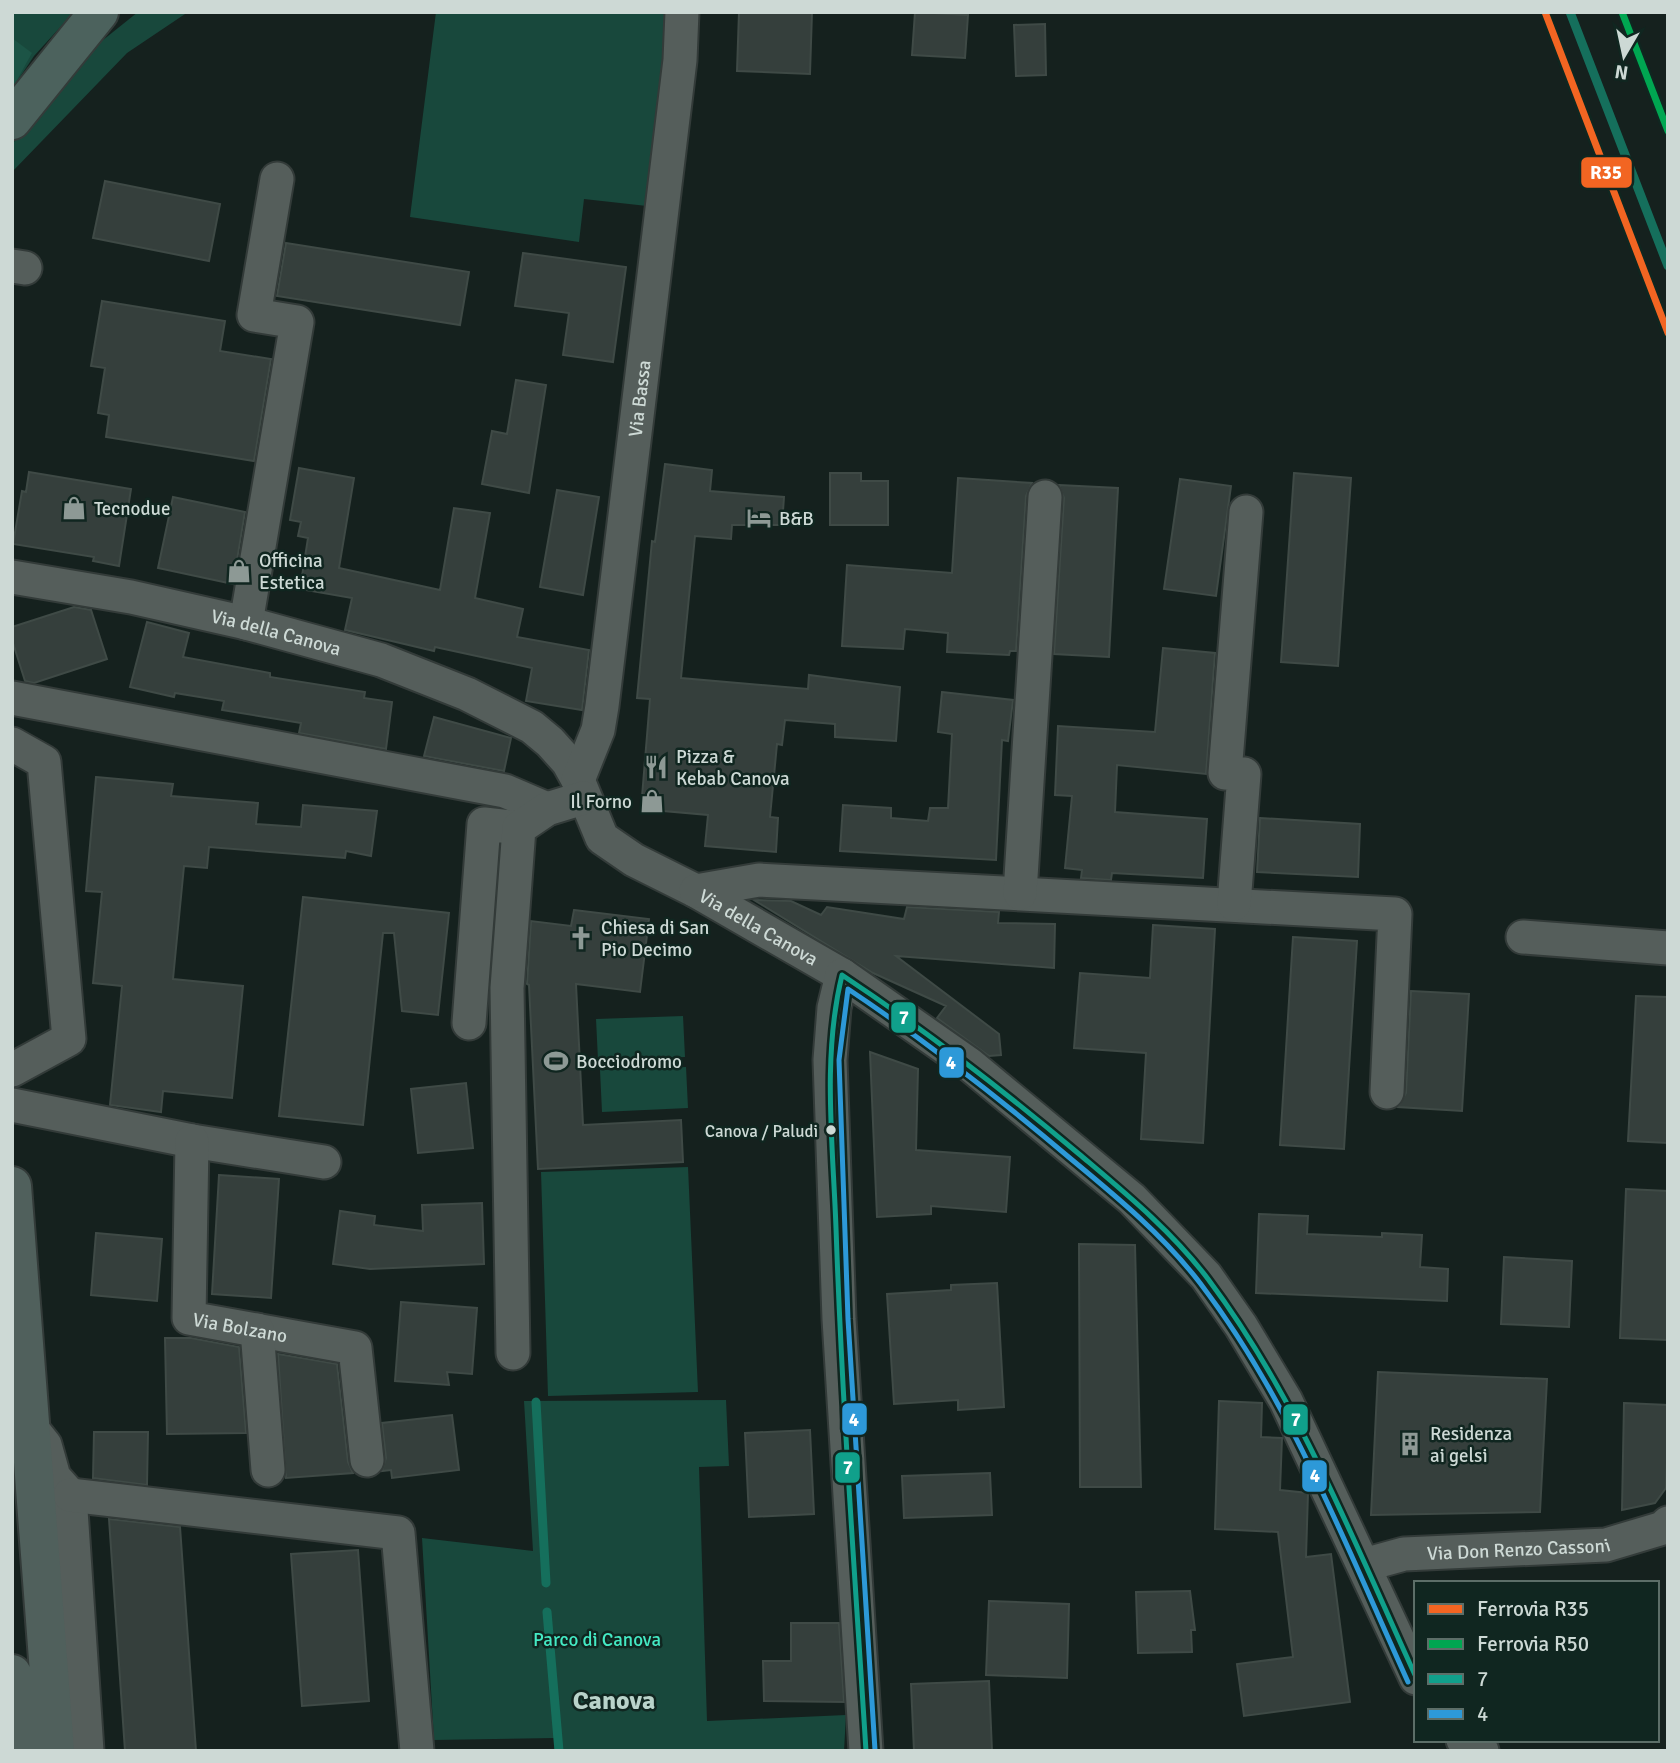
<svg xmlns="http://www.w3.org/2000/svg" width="1680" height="1763" font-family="Signika,sans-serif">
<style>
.green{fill:#18483c}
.forest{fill:#1c5446}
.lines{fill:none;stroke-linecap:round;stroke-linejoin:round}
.stream{stroke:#156f5c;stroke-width:9}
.building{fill:#353f3c;stroke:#3f4a46;stroke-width:2}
.minor-casing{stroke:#333b39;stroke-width:37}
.major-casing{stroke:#333b39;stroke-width:42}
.highway-casing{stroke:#333b39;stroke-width:42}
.minor{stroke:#555e5b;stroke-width:33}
.major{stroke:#50605c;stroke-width:38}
.highway{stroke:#4c625d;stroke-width:38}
.bus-1-casing{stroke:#102620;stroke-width:10}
.bus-2-casing{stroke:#102620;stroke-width:10}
.bus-1{stroke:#10a08b;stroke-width:5}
.bus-2{stroke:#2d99d8;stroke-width:5}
.rail-1-casing{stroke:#102620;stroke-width:12}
.rail-2-casing{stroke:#102620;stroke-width:12}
.rail-1{stroke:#f26522;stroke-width:7}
.rail-2{stroke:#00a651;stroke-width:7}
.bus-dot{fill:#cdd9d5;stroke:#102620;stroke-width:2.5}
.labels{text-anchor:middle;stroke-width:5;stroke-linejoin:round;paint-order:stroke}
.bus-label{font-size:17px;fill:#cdd9d5;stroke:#102620;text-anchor:end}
.street-label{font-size:19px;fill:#cdd9d5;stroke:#102620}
.poi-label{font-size:19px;fill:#cdd9d5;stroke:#102620;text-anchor:start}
.park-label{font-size:19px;fill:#44eac4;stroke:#102620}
.district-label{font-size:26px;font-weight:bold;fill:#b9d3ca;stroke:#102620}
.line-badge{stroke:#102620;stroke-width:2.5}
.badge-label{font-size:19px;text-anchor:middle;font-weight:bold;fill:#fff}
</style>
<rect width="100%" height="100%" fill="#15211e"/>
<!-- green -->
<path class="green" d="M12,12h62l-40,44 -22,33z
M138,12h50l-61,41 -115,119v-27l21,-33 45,-52z
M436,12h229v48l-18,146 -63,-7 -5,43 -169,-25z
M683,1016l2,41 -87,3 -2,-41z
M686,1067l2,41 -86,4 -2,-42z
M688,1167l10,225 -150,4 -7,-224z
M726,1400l3,66 -30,1 8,254 139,-6 -2,36h-289l-1,-13 -120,2 -12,-202 111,13 -9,-150z"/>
<!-- forest -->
<path class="forest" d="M12,38l20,15 -20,36z"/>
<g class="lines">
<!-- stream -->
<path class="stream" d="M1570,12l98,254
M536,1402l10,181
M547,1612l12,139"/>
</g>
<!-- building -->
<path class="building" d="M739,12h73l-2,62 -73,-3z
M915,12l53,3 -3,43 -53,-3z
M1045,24l1,51 -30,1 -2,-51z
M105,181l115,23 -11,57 -116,-23z
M286,243l183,29 -9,53 -183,-29z
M523,253l103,14 -13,95 -50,-7 6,-42 -54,-7z
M102,301l123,20 -5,30 51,8 -17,102 -148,-24 3,-22 -11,-2 7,-45 -14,-2z
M516,380l30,5 -17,108 -47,-9 10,-53 15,3z
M665,464l47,6 -2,21 74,6 -2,28h-50l-1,14 -36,-3 -14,142 127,11 1,-14 91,12 -4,54 -61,-4v-13l-50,-4 -3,25 -5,-1 -7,73 8,1 -2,34 -71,-6 3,-31 -67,-6 9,-110 -13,-1 15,-157 3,1z
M299,468l55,10 -15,90 101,22 14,-82 36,5 -15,85 48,11 -6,28 72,13 -7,60 -56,-9 6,-33 -97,-21 -1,4 -89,-21 7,-32 -52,-9 8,-51 -10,-2 3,-14 -11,-2z
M29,472l102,17 -12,77 -26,-5 1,-4 -81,-13 9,-53 4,1z
M830,473h31v8h27v44h-58z
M1294,473l57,5 -13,188 -57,-4z
M958,478l74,5 -6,13 -10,155h-6l-1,4 -62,-3 1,-19 -43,-4 -2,20 -61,-3 5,-81 105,8z
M1180,479l51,7 -15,110 -52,-7z
M1059,485l59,3 -9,169 -55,-3 10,-156z
M557,490l42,7 -16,98 -43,-8z
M173,497l72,15 -12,72 -75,-16z
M74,607l17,3 16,49 -73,24 -9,-2 -13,-41v-13z
M147,622l42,11 -6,24 87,16v4l95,15 -1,6 28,4 -6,47 -87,-16 2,-10 -79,-13 2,-9 -49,-8 -1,4 -44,-10z
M1163,648l52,5 -9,121 -89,-9 -2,47 92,7 -4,59 -91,-5 -1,7 -30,-2 1,-8 -17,-2 7,-72 -17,-1 3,-69 97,6z
M942,692l71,8 -5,41 -6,-1 -6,120 -156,-9 3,-46 48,3v10l37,3 2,-13h18l4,-74 -14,-2z
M434,717l77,21 -7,33 -80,-15z
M96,777l77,7 -2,12 87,7 -2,21 45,3 2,-22 74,6 -6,45 -25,-5 -1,7 -136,-11 -2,21 -23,-2 -11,113 70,7 -11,112 -69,-7 -2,21 -51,-7 12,-119 -29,-3 9,-91 -16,-1z
M1260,818l100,6 -2,53 -101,-5z
M303,897l146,16 -11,102 -36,-4 -8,-78h-11l-20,192 -84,-9z
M754,900l37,1 30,14 6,-8 77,12 3,-12 92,5 -1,11 57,1 -1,44 -158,-12 103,78 2,21 -12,1 -52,-38 9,-12 -73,-33z
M574,910l75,9 -9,73 -64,-8 7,141 98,-5 2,42 -145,7 -9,-184 -2,-1 4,-63 40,5z
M1153,925l62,4 -12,214 -62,-4 5,-86 -72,-5 6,-75 70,5z
M1293,937l64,4 -13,208 -64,-4z
M1411,991l58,3 -7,117 -64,-4 8,-14z
M1636,996l32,1v146l-40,-2z
M870,1052l48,17 -2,81 94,7 -4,55 -75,-6v8l-54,3z
M466,1083l7,65 -55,5 -7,-64z
M219,1175l60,4 -8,119 -59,-4z
M1626,1189l42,2v149l-48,-2z
M482,1203l2,61 -114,5 -37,-5 7,-53 35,5 -1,9 49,6 -1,-26z
M1259,1214l49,2 -1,18 75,3v-4l40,2 -2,32 28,2 -1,32 -191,-8z
M96,1233l66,6 -5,62 -66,-6z
M1079,1244l56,1 6,242h-61z
M1504,1257l68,4 -3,66 -68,-3z
M997,1283l7,124 -46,3v-10l-64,4 -7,-110 64,-4v-5z
M401,1302l76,6 -5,66 -25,-2 2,13 -54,-4z
M165,1338h26l48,9 7,86 -79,1z
M278,1354l59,10 11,98 5,11 -67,5z
M1378,1372l169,7 -7,133 -169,3z
M1219,1401l43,2 -1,34 21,1 -2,52 28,3 -2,64 25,-3 19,148 -106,14 -7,-52 56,-7 -15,-125 -63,-3z
M1624,1403l44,2v30l-2,53 -11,15 -33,7z
M452,1415l7,55 -67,8 -1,-8 -9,1 4,-13 -4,-35z
M810,1430l4,84 -65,3 -4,-84z
M94,1432h54l-1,53 -54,-7z
M990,1473l2,42 -88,3 -2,-42z
M109,1519l71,8 16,224h-71z
M358,1550l11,151 -67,5 -11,-152z
M1190,1591l5,39h-4l1,22 -54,1 -2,-61z
M989,1601l80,3 -2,74 -81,-3z
M791,1623h48l5,79 -80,-1 -1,-40h28z
M989,1681l3,70h-78l-3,-67z"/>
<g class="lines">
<!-- minor casing -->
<g class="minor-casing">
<g id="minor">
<path d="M12,266l13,2"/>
<path id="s1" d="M12,577l119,20 115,26 135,37 86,34 65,33 18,15 18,20 10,18 24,58 32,22 62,31 146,84 127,89 163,135 74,77 35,50 45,75 130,277"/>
<path d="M246,623l51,-301 -43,-7 23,-136"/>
<path d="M12,698l493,93 42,18"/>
<path d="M12,744l32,18 25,277 -57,31"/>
<path id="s2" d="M578,780l20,-50 4,-24 78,-646 2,-48"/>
<path d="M696,891l63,-11 636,34 -8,178"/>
<path d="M1020,893l25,-396"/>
<path d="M1234,904l10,-130 -19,-1 21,-261"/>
<path d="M1523,937l145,11"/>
<path d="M842,975l-8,33 -4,52 9,259 27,432"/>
<path d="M469,1023l15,-199 35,4"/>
<path d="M12,1105l180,36 132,21"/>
<path id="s3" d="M192,1141l-3,177 166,30 12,112"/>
<path d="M257,1330l11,140"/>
<path d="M513,1353l-6,-365 12,-160 28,-19 36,-11"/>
<path d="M37,1435l8,10 9,32 16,18 17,256"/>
<path d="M70,1495l328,38 19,218"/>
<path id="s4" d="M1364,1565l40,-11 202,-9 57,-17 5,-5"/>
<path d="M1463,1740l19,11"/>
</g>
</g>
<!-- major casing -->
<g class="major-casing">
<path id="major" d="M12,1186l43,565
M12,1674l6,77"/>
</g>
<!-- highway casing -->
<g class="highway-casing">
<path id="highway" d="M12,120l87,-108"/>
</g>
<!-- minor -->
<use href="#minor" class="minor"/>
<!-- major -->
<use href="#major" class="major"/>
<!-- highway -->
<use href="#highway" class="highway"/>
<!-- bus-1 casing -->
<g class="bus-1-casing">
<path id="bus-1" d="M866,1751c-11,-174 -24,-349 -30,-523 -3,-84 -14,-171 6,-253 83,55 161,115 237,179 45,38 93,77 129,125 90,120 146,263 208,398"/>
</g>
<!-- bus-2 casing -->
<g class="bus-2-casing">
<path id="bus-2" d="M875,1750l-27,-431 -9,-259 9,-71c78,52 151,109 223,170 46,38 93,77 129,124 91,119 146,263 208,399"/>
</g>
<!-- bus-1 -->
<use href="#bus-1" class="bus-1"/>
<!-- bus-2 -->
<use href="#bus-2" class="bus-2"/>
<!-- rail-1 casing -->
<g class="rail-1-casing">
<path id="rail-1" d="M1545,12l123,321"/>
</g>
<!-- rail-2 casing -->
<g class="rail-2-casing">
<path id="rail-2" d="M1622,12l46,119"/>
</g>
<!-- rail-1 -->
<use href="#rail-1" class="rail-1"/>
<!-- rail-2 -->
<use href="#rail-2" class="rail-2"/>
</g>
<!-- icons -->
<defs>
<g id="shop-bare" transform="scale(1.89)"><path d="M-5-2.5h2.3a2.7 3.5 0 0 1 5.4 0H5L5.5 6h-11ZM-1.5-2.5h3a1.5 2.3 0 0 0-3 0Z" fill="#8d9995" stroke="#102620" stroke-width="2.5" paint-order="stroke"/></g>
<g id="hotel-bare" transform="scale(1.89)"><path d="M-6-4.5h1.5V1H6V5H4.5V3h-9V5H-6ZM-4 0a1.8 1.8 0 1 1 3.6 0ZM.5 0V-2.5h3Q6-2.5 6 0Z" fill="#8d9995" stroke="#102620" stroke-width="2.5" paint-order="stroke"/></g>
<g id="restaurant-bare" transform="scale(1.89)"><path d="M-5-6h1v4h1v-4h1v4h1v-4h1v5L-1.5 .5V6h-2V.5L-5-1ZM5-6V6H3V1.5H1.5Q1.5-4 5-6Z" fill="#8d9995" stroke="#102620" stroke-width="2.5" paint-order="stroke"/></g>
<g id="church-bare" transform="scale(1.89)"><path d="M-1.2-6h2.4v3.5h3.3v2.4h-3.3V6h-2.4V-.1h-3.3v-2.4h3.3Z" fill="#8d9995" stroke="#102620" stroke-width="2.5" paint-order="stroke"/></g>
<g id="stadium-bare" transform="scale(1.89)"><path d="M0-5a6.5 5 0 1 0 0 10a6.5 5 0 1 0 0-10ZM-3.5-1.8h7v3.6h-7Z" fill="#8d9995" stroke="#102620" stroke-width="2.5" paint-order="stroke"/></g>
<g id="building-bare" transform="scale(1.89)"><path d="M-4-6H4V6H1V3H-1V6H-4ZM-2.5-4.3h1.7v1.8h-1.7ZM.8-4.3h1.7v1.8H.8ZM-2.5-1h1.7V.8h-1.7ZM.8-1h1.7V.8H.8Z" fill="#8d9995" stroke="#102620" stroke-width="2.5" paint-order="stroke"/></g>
</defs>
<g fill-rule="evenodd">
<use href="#shop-bare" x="74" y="508"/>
<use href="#hotel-bare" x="759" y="518"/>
<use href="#shop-bare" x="239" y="571"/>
<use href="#restaurant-bare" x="656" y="767"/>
<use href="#shop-bare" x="652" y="801"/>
<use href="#church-bare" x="581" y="938"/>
<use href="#stadium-bare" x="556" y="1061"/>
<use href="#building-bare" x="1410" y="1444"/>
</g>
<!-- markers -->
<circle class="bus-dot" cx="831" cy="1130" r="6"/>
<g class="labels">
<!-- bus labels -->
<g class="bus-label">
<text x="818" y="1137">Canova / Paludi</text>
</g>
<!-- street labels -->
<g class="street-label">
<text dy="7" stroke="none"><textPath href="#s2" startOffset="388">Via Bassa</textPath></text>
<text dy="7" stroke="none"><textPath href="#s1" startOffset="270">Via della Canova</textPath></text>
<text dy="7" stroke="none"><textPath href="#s1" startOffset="858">Via della Canova</textPath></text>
<text dy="7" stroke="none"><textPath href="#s3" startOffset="229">Via Bolzano</textPath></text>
<text dy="7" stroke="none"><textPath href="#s4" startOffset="156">Via Don Renzo Cassoni</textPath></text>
</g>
<!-- poi labels -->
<g class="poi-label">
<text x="94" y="515">Tecnodue</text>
<text x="779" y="525">B&amp;B</text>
<text x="259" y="567">Officina<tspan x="259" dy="22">Estetica</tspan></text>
<text x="676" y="763">Pizza &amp;<tspan x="676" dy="22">Kebab Canova</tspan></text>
<text x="632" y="808" text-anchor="end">Il Forno</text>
<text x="601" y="934">Chiesa di San<tspan x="601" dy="22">Pio Decimo</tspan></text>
<text x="576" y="1068">Bocciodromo</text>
<text x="1430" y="1440">Residenza<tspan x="1430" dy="22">ai gelsi</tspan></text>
</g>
<!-- park labels -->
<g class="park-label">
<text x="597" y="1646">Parco di Canova</text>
</g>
<!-- district labels -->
<g class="district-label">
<text x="614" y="1709">Canova</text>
</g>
</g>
<g class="line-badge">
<rect x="1580" y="156" width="53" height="33" rx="7" fill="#f26522"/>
<rect x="890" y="1001" width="27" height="33" rx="7" fill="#10a08b"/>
<rect x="938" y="1046" width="27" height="33" rx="7" fill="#2d99d8"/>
<rect x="841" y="1402" width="27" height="34" rx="7" fill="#2d99d8"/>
<rect x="1282" y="1403" width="27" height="33" rx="7" fill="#10a08b"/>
<rect x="834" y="1451" width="27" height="33" rx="7" fill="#10a08b"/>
<rect x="1301" y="1459" width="27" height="34" rx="7" fill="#2d99d8"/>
</g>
<g class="badge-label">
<text x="1606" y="179">R35</text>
<text x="904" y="1024">7</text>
<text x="951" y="1069">4</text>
<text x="854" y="1426">4</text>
<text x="1296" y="1426">7</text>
<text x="848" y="1474">7</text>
<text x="1315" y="1482">4</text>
</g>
<!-- border -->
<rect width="1680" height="1763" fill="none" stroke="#cdd9d5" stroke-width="28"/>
<!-- legend -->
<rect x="1414" y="1581" width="245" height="161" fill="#102620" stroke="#5c6e68" stroke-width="2"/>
<rect x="1428" y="1604" width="35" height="10" fill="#f26522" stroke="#5c6e68" stroke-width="2"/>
<text x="1477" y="1616" font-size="21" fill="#cdd9d5">Ferrovia R35</text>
<rect x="1428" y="1639" width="35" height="10" fill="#00a651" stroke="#5c6e68" stroke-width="2"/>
<text x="1477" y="1651" font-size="21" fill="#cdd9d5">Ferrovia R50</text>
<rect x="1428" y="1674" width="35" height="10" fill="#10a08b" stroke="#5c6e68" stroke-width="2"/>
<text x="1477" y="1686" font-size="21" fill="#cdd9d5">7</text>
<rect x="1428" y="1709" width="35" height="10" fill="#2d99d8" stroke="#5c6e68" stroke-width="2"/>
<text x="1477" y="1721" font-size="21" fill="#cdd9d5">4</text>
<!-- north arrow -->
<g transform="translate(1624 56) rotate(189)" stroke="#102620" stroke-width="5" paint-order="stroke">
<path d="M0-5L12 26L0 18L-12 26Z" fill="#cdd9d5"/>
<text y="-10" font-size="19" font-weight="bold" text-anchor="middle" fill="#cdd9d5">N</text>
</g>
</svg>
